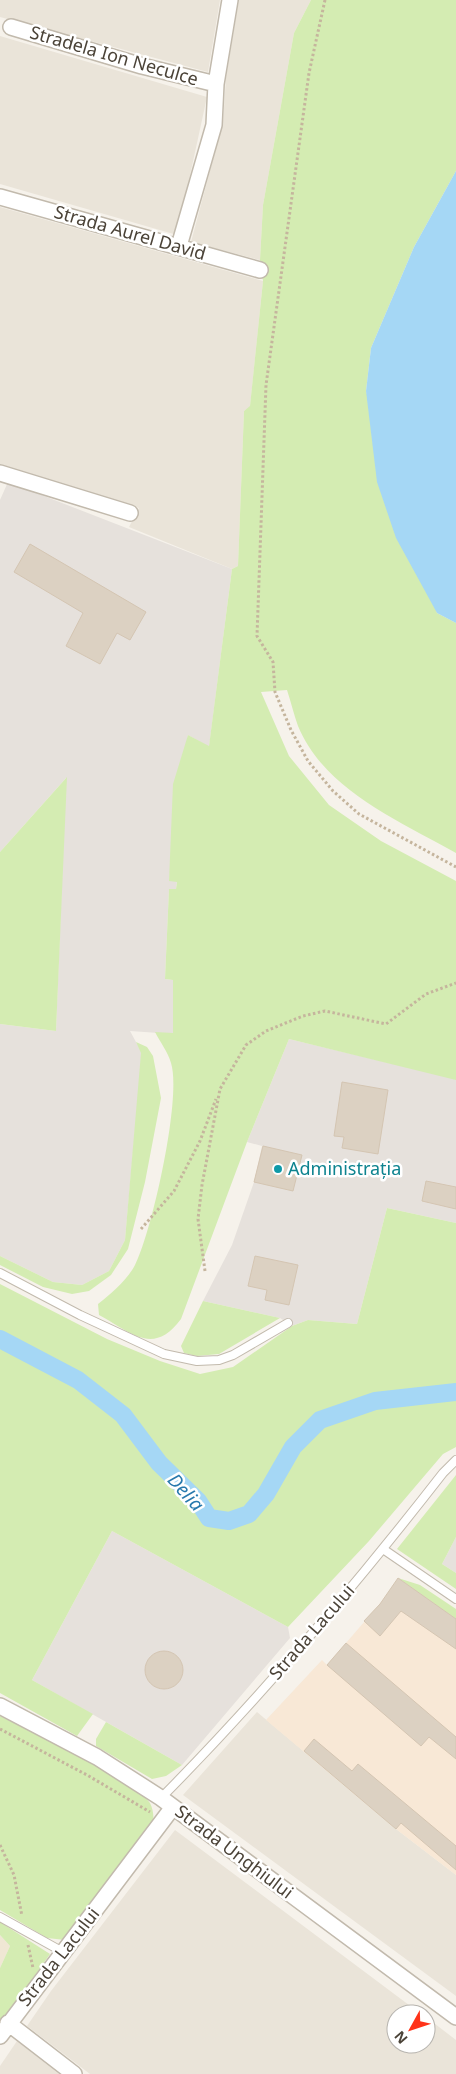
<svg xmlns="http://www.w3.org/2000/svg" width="456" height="2074" font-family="'Noto Sans',sans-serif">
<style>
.residential{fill:#eae4d9}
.commercial{fill:#f8e8d6}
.industrial{fill:#e6e1dc}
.education{fill:#f0e7d4}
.green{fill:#d4ecb2}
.water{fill:#a5d7f5}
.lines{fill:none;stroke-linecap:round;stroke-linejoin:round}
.canal{stroke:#a5d7f5;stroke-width:18}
.building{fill:#dcd1c2;stroke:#d4c5b2}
.lane-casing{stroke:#c2baad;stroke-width:10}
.street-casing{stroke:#c2baad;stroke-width:18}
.path{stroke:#c5b59d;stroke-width:3;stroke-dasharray:2.5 2.5;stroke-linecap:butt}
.lane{stroke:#fff;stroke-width:8}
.street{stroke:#fff;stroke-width:15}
.culture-dot{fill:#0f9aa8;stroke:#fff;stroke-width:2}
.labels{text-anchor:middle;stroke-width:5;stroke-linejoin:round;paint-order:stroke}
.street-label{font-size:18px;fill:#4b4338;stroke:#fff}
.culture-label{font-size:18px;fill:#0d838f;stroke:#fff;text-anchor:start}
.water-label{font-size:19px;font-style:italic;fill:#2879ad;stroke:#fff}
</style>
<rect width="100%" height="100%" fill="#f6f2eb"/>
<!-- residential -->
<path class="residential" d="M0,0h220l-12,72 -208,-55z
M239,0h72l-17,33 -31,172 -3,55 -69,-18 32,-120 3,-44z
M0,36l207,61 -30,138 -177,-51z
M0,207l263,74 -13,126 -6,4 -6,155 -6,3 -103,-42 10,-19 -139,-40z
M257,1712l139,117 60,46v121l-273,-201z
M175,1830l246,184h-25v30h30v-27l30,23v34h-366l-63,-48 24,-35z
M17,2041l42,33h-59v-8z"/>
<!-- commercial -->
<path class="commercial" d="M398,1578l58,41v256l-60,-46 -130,-109 56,-60 5,5 57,-66z"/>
<!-- industrial -->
<path class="industrial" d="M8,482l224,87 -23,178 -21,-12 -19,145 8,1 -1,8h-7l-4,90 8,1v54l-43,-3 12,22 -17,187 -16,31 -27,14 -29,-3 -53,-26v-232l56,7 10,-253 -66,74v-352z
M289,1039l167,40v144l-69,-15 -30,116 -49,-4 -16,6 -12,-8 -77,-17 29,-56 22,-63 8,-36 -15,-4z
M112,1531l176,96 2,11 -108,127 -150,-85z
M456,1537v36l-14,-9z"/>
<!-- education -->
<path class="education" d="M0,1935l10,11 -10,22z"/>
<!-- green -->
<path class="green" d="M311,0h145v171l-42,76 -43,101 -5,43 71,222 19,10v230c-56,-32 -131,-62 -158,-127 -4,-11 -7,-24 -11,-36l-26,2 28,64 40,49 52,36 75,40v199l-167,-41 -42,103 -66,177c-28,38 -50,13 -82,-4l-1,-11c12,-9 30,-25 37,-39 17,-33 47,-168 36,-202 -3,-11 -11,-21 -16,-31l18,1v-53l-8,-1 4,-90h7l1,-7 -8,-1 4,-97 15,-49 21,11 23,-177 6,-3 6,-155 6,-5 13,-125 -3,-21 3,-55 31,-172z
M67,777l-11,254 -56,-7v-172z
M136,1042l11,5 6,9 8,42 -16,84 -17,67 -17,26 -22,16 -17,3 -29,-7 -43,-22v-9l53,26 29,3 27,-14 16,-31 16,-187z
M387,1208l69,15v224l-13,7 -74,87 -81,86 -176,-96 -80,149 61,34 -16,22 -77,-43v-409l107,55 53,22 40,13 33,-7 59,-41 16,-6 49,4z
M203,1301l77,17 -61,36 -22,2 -13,-3 -3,-7z
M456,1475v62l-14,27 14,9v16l-59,-40z
M398,1578l22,7 36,24v10z
M0,1716c29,14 135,65 150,87 3,6 4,13 3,19l-88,118 -18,-2 -47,-28z
M106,1722l76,43 -16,11 -14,3 -56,-33v-7z
M0,1922l50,32 -50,71v-57l10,-22 -10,-11z"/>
<!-- water -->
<path class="water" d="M456,171v452l-19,-10 -41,-75 -19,-56 -11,-91 5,-43 43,-101z"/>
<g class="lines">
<!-- canal -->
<path class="canal" d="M0,1339l78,41 45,35 36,48 39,38 11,17 20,3 20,-7 17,-20 27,-47 27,-27 55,-19 81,-9"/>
</g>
<!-- building -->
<path class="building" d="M30,544l116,68 -16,28 -13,-7 -17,31 -34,-18 17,-33 -69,-41z
M342,1082l46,8 -10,64 -36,-6 2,-11 -10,-1z
M263,1146l39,9 -9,36 -39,-9z
M426,1181l30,6v22l-34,-8z
M255,1256l43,9 -9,40 -24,-5 2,-10 -19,-4z
M398,1578l58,41v30l-55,-38 -21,25 -16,-15 16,-17z
M346,1643l110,94v22l-27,-22 -8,9 -94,-81z
M145 1670a19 19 0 1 1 38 0a19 19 0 1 1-38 0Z
M314,1739l38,32 6,-7 98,82v24l-55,-47 -5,6 -92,-78z"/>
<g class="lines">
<!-- lane casing -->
<g class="lane-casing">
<path id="lane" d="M0,1273l80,42 84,39 33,7 22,-1 14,-5 55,-32
M383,1549l73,50
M161,1798c101,-102 194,-212 282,-325l13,-13
M0,1917l63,35"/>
</g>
<!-- street casing -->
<g class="street-casing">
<path id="street" d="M11,27l131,39 74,18
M0,197l260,73
M179,246l35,-121 2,-41 14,-84
M0,473l130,40
M0,1706l97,51 64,41 295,219
M8,2023l66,51
M0,2036l173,-229"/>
</g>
<!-- path -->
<path class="path" d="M325,0l-16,73 -43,312 -9,251 16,26 2,30 16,38 17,31 25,30 26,23 97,53
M141,1229l33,-38 26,-50 16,-42
M205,1271l-7,-52 4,-34 18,-96 26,-44 20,-14 37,-15 22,-5 61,13 40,-30 30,-11
M0,1729l87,46 63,37
M0,1845l14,30 8,41
M28,1945l5,23"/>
<!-- lane -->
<use href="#lane" class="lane"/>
<!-- street -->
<use href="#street" class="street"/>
</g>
<!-- markers -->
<circle class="culture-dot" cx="278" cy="1169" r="5"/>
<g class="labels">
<!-- street labels -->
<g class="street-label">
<text transform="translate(114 56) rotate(16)" y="6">Stradela Ion Neculce</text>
<text transform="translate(130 233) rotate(16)" y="6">Strada Aurel David</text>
<text transform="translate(312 1632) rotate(-49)" y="6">Strada Lacului</text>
<text transform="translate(234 1852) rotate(37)" y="6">Strada Unghiului</text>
<text transform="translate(59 1957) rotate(-52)" y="6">Strada Lacului</text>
</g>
<!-- culture labels -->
<g class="culture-label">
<text x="288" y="1175">Administrația</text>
</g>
<!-- water labels -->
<g class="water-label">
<text transform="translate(186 1492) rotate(48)" y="7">Delia</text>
</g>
</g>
<!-- north arrow -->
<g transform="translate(411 2029) rotate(230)"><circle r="24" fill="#ffffff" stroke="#b7b4af"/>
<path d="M0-4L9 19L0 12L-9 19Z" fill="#ff3319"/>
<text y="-8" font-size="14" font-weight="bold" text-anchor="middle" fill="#4b4338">N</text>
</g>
</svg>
